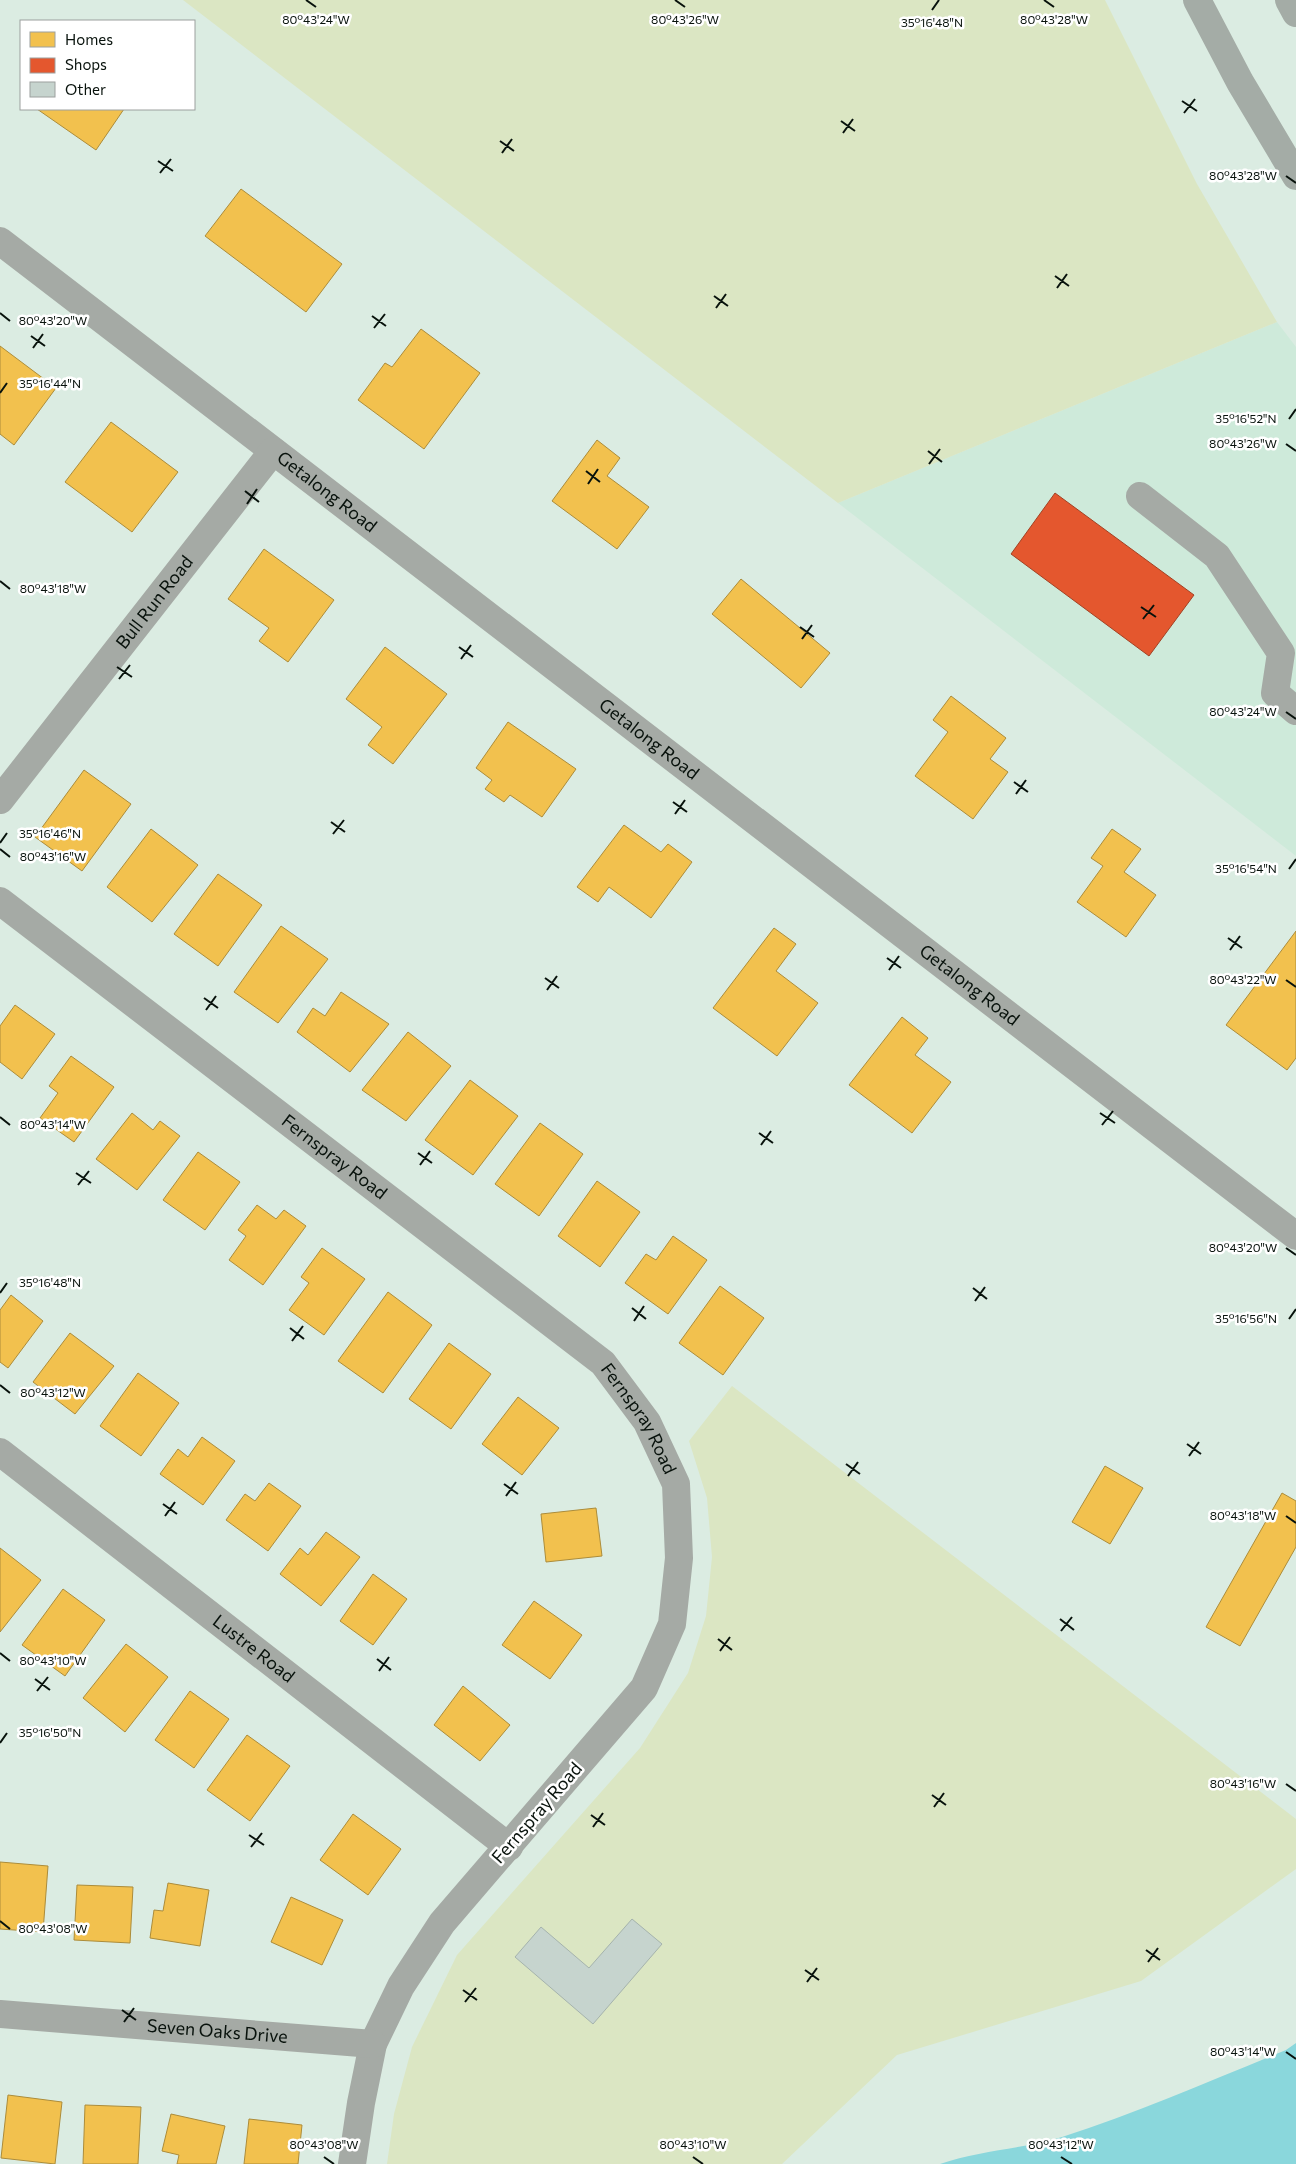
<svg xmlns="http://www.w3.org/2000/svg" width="1296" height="2164" font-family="Commissioner,sans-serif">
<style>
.built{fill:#ceeada}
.green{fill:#dbe6c3}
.water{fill:#8ad7dc}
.homes{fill:#f2c14e;stroke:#ac8c3a}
.shops{fill:#e4572e;stroke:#a24224}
.building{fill:#c6d4ce;stroke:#a5b3ad}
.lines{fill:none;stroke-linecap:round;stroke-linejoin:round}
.minor{stroke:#a5aaa5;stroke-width:28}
.major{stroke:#a4aca6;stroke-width:28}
.ticks{fill:none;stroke:#08120c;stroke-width:2}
.labels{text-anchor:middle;stroke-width:5;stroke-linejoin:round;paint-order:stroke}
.street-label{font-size:18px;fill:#08120c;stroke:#fff}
.ticks-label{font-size:12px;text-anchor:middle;fill:#08120c;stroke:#fff;stroke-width:5;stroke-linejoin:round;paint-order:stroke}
</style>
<rect width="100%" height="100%" fill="#dbece2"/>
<!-- built -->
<path class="built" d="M1277,322l19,25v509l-458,-353z"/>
<!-- green -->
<path class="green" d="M183,0h922l92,184 80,138 -439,181z
M732,1386l564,433v50l-155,112 -244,74 -115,109h-395l7,-50 18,-67 45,-92 183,-207 48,-75 18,-57 6,-59 -5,-59 -18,-57z"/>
<!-- water -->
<path class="water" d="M1296,2043v121h-356c40,-14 83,-15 122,-27 77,-25 150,-57 224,-87z"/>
<!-- homes -->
<path class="homes" d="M37,109h87l-28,41z
M241,189l101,75 -36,48 -101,-76z
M421,329l59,44 -56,76 -66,-49 27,-37 7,4z
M0,346l56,42 -42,57 -14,-11z
M111,422l67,50 -46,60 -67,-50z
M597,440l23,18 -13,18 42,31 -32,42 -65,-48z
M264,549l70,51 -46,62 -29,-21 10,-13 -41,-29z
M741,579l89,74 -29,35 -89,-74z
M385,647l62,47 -54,70 -25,-19 14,-18 -36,-28z
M951,696l55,42 -16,21 18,13 -35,47 -58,-43 33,-44 -15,-12z
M508,722l68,47 -34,48 -32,-22 -6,7 -19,-13 7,-9 -16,-12z
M84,770l47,34 -49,67 -47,-34z
M624,825l37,27 7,-8 24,18 -41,56 -42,-31 -11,15 -21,-15z
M151,829l47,36 -46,57 -45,-35z
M1112,829l29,20 -17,23 32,23 -30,42 -49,-35 26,-36 -12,-8z
M218,874l44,31 -44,61 -44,-32z
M281,926l47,33 -50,64 -44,-31z
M774,928l22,16 -20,27 42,32 -41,53 -64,-48z
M1296,931v127l-9,12 -61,-45z
M341,992l48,32 -39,48 -53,-40 16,-24 12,8z
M15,1005l40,29 -33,45 -22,-17v-36z
M902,1017l26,21 -13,17 36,27 -39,51 -63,-48z
M408,1032l43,34 -45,55 -44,-31z
M71,1056l43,31 -40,55 -34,-24 18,-25 -9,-7z
M470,1080l48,36 -45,59 -48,-35z
M132,1113l21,17 7,-9 20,15 -43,54 -41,-31z
M540,1123l43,31 -44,62 -44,-32z
M198,1152l42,30 -35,48 -42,-30z
M597,1181l43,31 -40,55 -42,-31z
M257,1205l19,14 8,-9 22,16 -43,59 -34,-25 17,-24 -8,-6z
M673,1236l34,24 -39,54 -43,-31 21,-29 10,6z
M322,1248l43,31 -41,56 -35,-25 20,-27 -8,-6z
M720,1286l44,32 -41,57 -44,-32z
M388,1292l44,33 -49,68 -45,-32z
M11,1295l32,26 -35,47 -8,-6v-52z
M70,1333l44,33 -39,48 -42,-32z
M449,1343l42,31 -40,55 -42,-30z
M138,1373l41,30 -38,53 -41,-30z
M518,1397l41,31 -37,47 -40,-31z
M202,1437l33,24 -32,44 -43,-31 18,-25 10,8z
M1105,1466l38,22 -33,56 -38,-22z
M269,1483l32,23 -33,45 -42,-31 19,-26 10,7z
M1282,1493l14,8v46l-56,99 -34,-19z
M596,1508l6,48 -56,6 -5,-48z
M326,1532l34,25 -39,49 -41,-32 20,-26 8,7z
M0,1548l41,32 -41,52z
M373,1574l34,25 -34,46 -33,-24z
M63,1589l42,31 -40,56 -43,-31z
M534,1601l48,34 -32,44 -48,-34z
M126,1644l42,33 -43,55 -42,-34z
M463,1686l47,39 -30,36 -46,-36z
M190,1691l39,28 -35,49 -39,-28z
M247,1735l43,31 -40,55 -43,-31z
M353,1814l48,35 -33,46 -48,-35z
M0,1862l48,4 -5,66 -43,-3z
M168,1883l41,7 -9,56 -50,-8 4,-28 9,1z
M77,1885l56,2 -3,56 -56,-3z
M291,1897l52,23 -21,45 -51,-23z
M8,2095l54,7 -7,62 -54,-6z
M85,2105l56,2 -3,57h-55z
M171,2114l54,12 -9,38h-39l2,-9 -17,-4z
M249,2119l53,6 -4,39h-54z"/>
<!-- shops -->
<path class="shops" d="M1055,493l139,102 -45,61 -138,-102z"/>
<!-- building -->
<path class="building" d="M632,1919l30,25 -69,80 -78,-67 26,-30 48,41z"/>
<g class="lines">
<!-- minor -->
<g class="minor">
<path id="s1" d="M0,241l1296,995"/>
<path d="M1140,496l77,60 64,97 -6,40 21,18"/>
<path id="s2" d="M0,800l273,-349"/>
<path id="s3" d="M0,901l603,462 44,59 29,62 3,74 -7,66 -28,64 -202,235 -41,63 -28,58 -12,59 -9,61"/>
<path id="s4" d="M0,1452l509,395"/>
<path id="s5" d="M0,2014l373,30"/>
</g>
<!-- major -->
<path class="major" d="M1197,0l43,82 56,94
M1289,0l7,13"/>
</g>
<!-- ticks -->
<path class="ticks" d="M306,0l10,7M675,0l10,7M1044,0l10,7M932,10l7,-10M1182,101l15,10M1184,113l11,-14M841,121l14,10M843,133l10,-14M500,141l14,10M502,153l10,-14M158,161l15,10M160,173l11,-14M1286,176l10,7M1055,276l14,10M1057,288l10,-14M714,296l14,10M716,308l10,-14M0,313l10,8M372,316l14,10M374,328l11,-14M31,336l14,10M33,348l10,-14M0,393l7,-10M1289,419l7,-10M1286,444l10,7M928,451l14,11M929,464l11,-15M586,471l14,11M588,484l10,-15M245,491l14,11M247,504l10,-15M0,581l10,8M1141,607l15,10M1143,619l11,-14M800,627l14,10M802,639l10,-14M459,647l14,10M461,659l10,-14M117,667l15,10M119,679l11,-14M1286,712l10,7M1014,782l14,10M1016,794l10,-14M673,802l14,10M675,814l10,-14M331,822l14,10M333,834l11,-14M0,843l7,-10M0,849l10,8M1289,869l7,-10M1228,938l14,10M1230,950l10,-14M887,958l14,10M889,970l10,-14M545,978l14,10M1286,980l10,7M547,990l10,-14M204,998l14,10M206,1010l10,-14M1100,1113l15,10M0,1117l10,8M1102,1125l11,-14M759,1133l14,10M761,1145l10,-14M418,1153l14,10M420,1165l10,-14M76,1173l15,10M78,1185l11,-14M1286,1248l10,7M973,1288l14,11M0,1293l7,-10M975,1301l10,-14M632,1308l14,11M1289,1319l7,-10M634,1321l10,-15M290,1328l14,11M292,1341l11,-15M0,1385l10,8M1187,1444l14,10M1189,1456l10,-14M846,1464l14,10M848,1476l10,-14M504,1484l14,10M506,1496l10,-14M163,1504l14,10M165,1516l10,-14M1286,1516l10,7M1060,1619l14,11M1061,1631l11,-14M718,1639l14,11M720,1651l10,-14M0,1653l10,8M377,1659l14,11M379,1671l10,-14M35,1679l15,11M37,1691l11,-14M0,1743l7,-10M1286,1784l10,7M932,1795l14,10M934,1807l10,-14M591,1815l14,10M593,1827l10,-14M249,1835l15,10M251,1847l11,-14M0,1921l10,8M1146,1950l14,10M1148,1962l10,-14M805,1970l14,10M807,1982l10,-14M463,1990l14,10M465,2002l11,-14M122,2010l14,10M124,2022l10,-14M1286,2052l10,7M324,2157l10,7M693,2157l10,7M1061,2157l11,7"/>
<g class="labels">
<!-- street labels -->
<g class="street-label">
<text dy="6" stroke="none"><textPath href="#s1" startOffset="412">Getalong Road</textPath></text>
<text dy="6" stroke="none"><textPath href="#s2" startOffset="251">Bull Run Road</textPath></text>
<text dy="6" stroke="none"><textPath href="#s1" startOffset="818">Getalong Road</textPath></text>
<text dy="6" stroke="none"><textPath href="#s1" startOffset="1222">Getalong Road</textPath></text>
<text dy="6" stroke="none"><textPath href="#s3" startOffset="421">Fernspray Road</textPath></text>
<text dy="6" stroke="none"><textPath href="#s3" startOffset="826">Fernspray Road</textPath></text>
<text dy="6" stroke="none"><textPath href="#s4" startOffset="321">Lustre Road</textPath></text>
<text transform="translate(537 1813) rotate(-49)" y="6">Fernspray Road</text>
<text dy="6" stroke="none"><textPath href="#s5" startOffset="218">Seven Oaks Drive</textPath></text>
</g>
</g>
<g class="ticks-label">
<text x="316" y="24">80°43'24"W</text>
<text x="685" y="24">80°43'26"W</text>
<text x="1054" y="24">80°43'28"W</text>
<text x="932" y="27">35°16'48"N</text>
<text x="1243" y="180">80°43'28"W</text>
<text x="53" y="325">80°43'20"W</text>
<text x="50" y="388">35°16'44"N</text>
<text x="1246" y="423">35°16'52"N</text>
<text x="1243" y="448">80°43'26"W</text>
<text x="53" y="593">80°43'18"W</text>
<text x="1243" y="716">80°43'24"W</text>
<text x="50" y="838">35°16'46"N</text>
<text x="53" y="861">80°43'16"W</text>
<text x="1246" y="873">35°16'54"N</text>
<text x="1243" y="984">80°43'22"W</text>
<text x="53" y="1129">80°43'14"W</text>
<text x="1243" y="1252">80°43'20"W</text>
<text x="50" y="1287">35°16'48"N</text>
<text x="1246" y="1323">35°16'56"N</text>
<text x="53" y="1397">80°43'12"W</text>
<text x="1243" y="1520">80°43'18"W</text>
<text x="53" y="1665">80°43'10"W</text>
<text x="50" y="1737">35°16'50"N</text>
<text x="1243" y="1788">80°43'16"W</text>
<text x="53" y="1933">80°43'08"W</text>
<text x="1243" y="2056">80°43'14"W</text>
<text x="324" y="2149">80°43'08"W</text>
<text x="693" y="2149">80°43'10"W</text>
<text x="1061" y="2149">80°43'12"W</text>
</g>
<!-- legend -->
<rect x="20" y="20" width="175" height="90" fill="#ffffff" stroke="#9ca09e"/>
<rect x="30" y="32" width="25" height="15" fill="#f2c14e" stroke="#9ca09e"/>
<text x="65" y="45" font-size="15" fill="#08120c">Homes</text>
<rect x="30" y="58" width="25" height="15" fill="#e4572e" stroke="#9ca09e"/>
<text x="65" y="70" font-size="15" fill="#08120c">Shops</text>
<rect x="30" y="82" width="25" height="15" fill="#c6d4ce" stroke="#9ca09e"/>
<text x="65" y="95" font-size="15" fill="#08120c">Other</text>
</svg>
